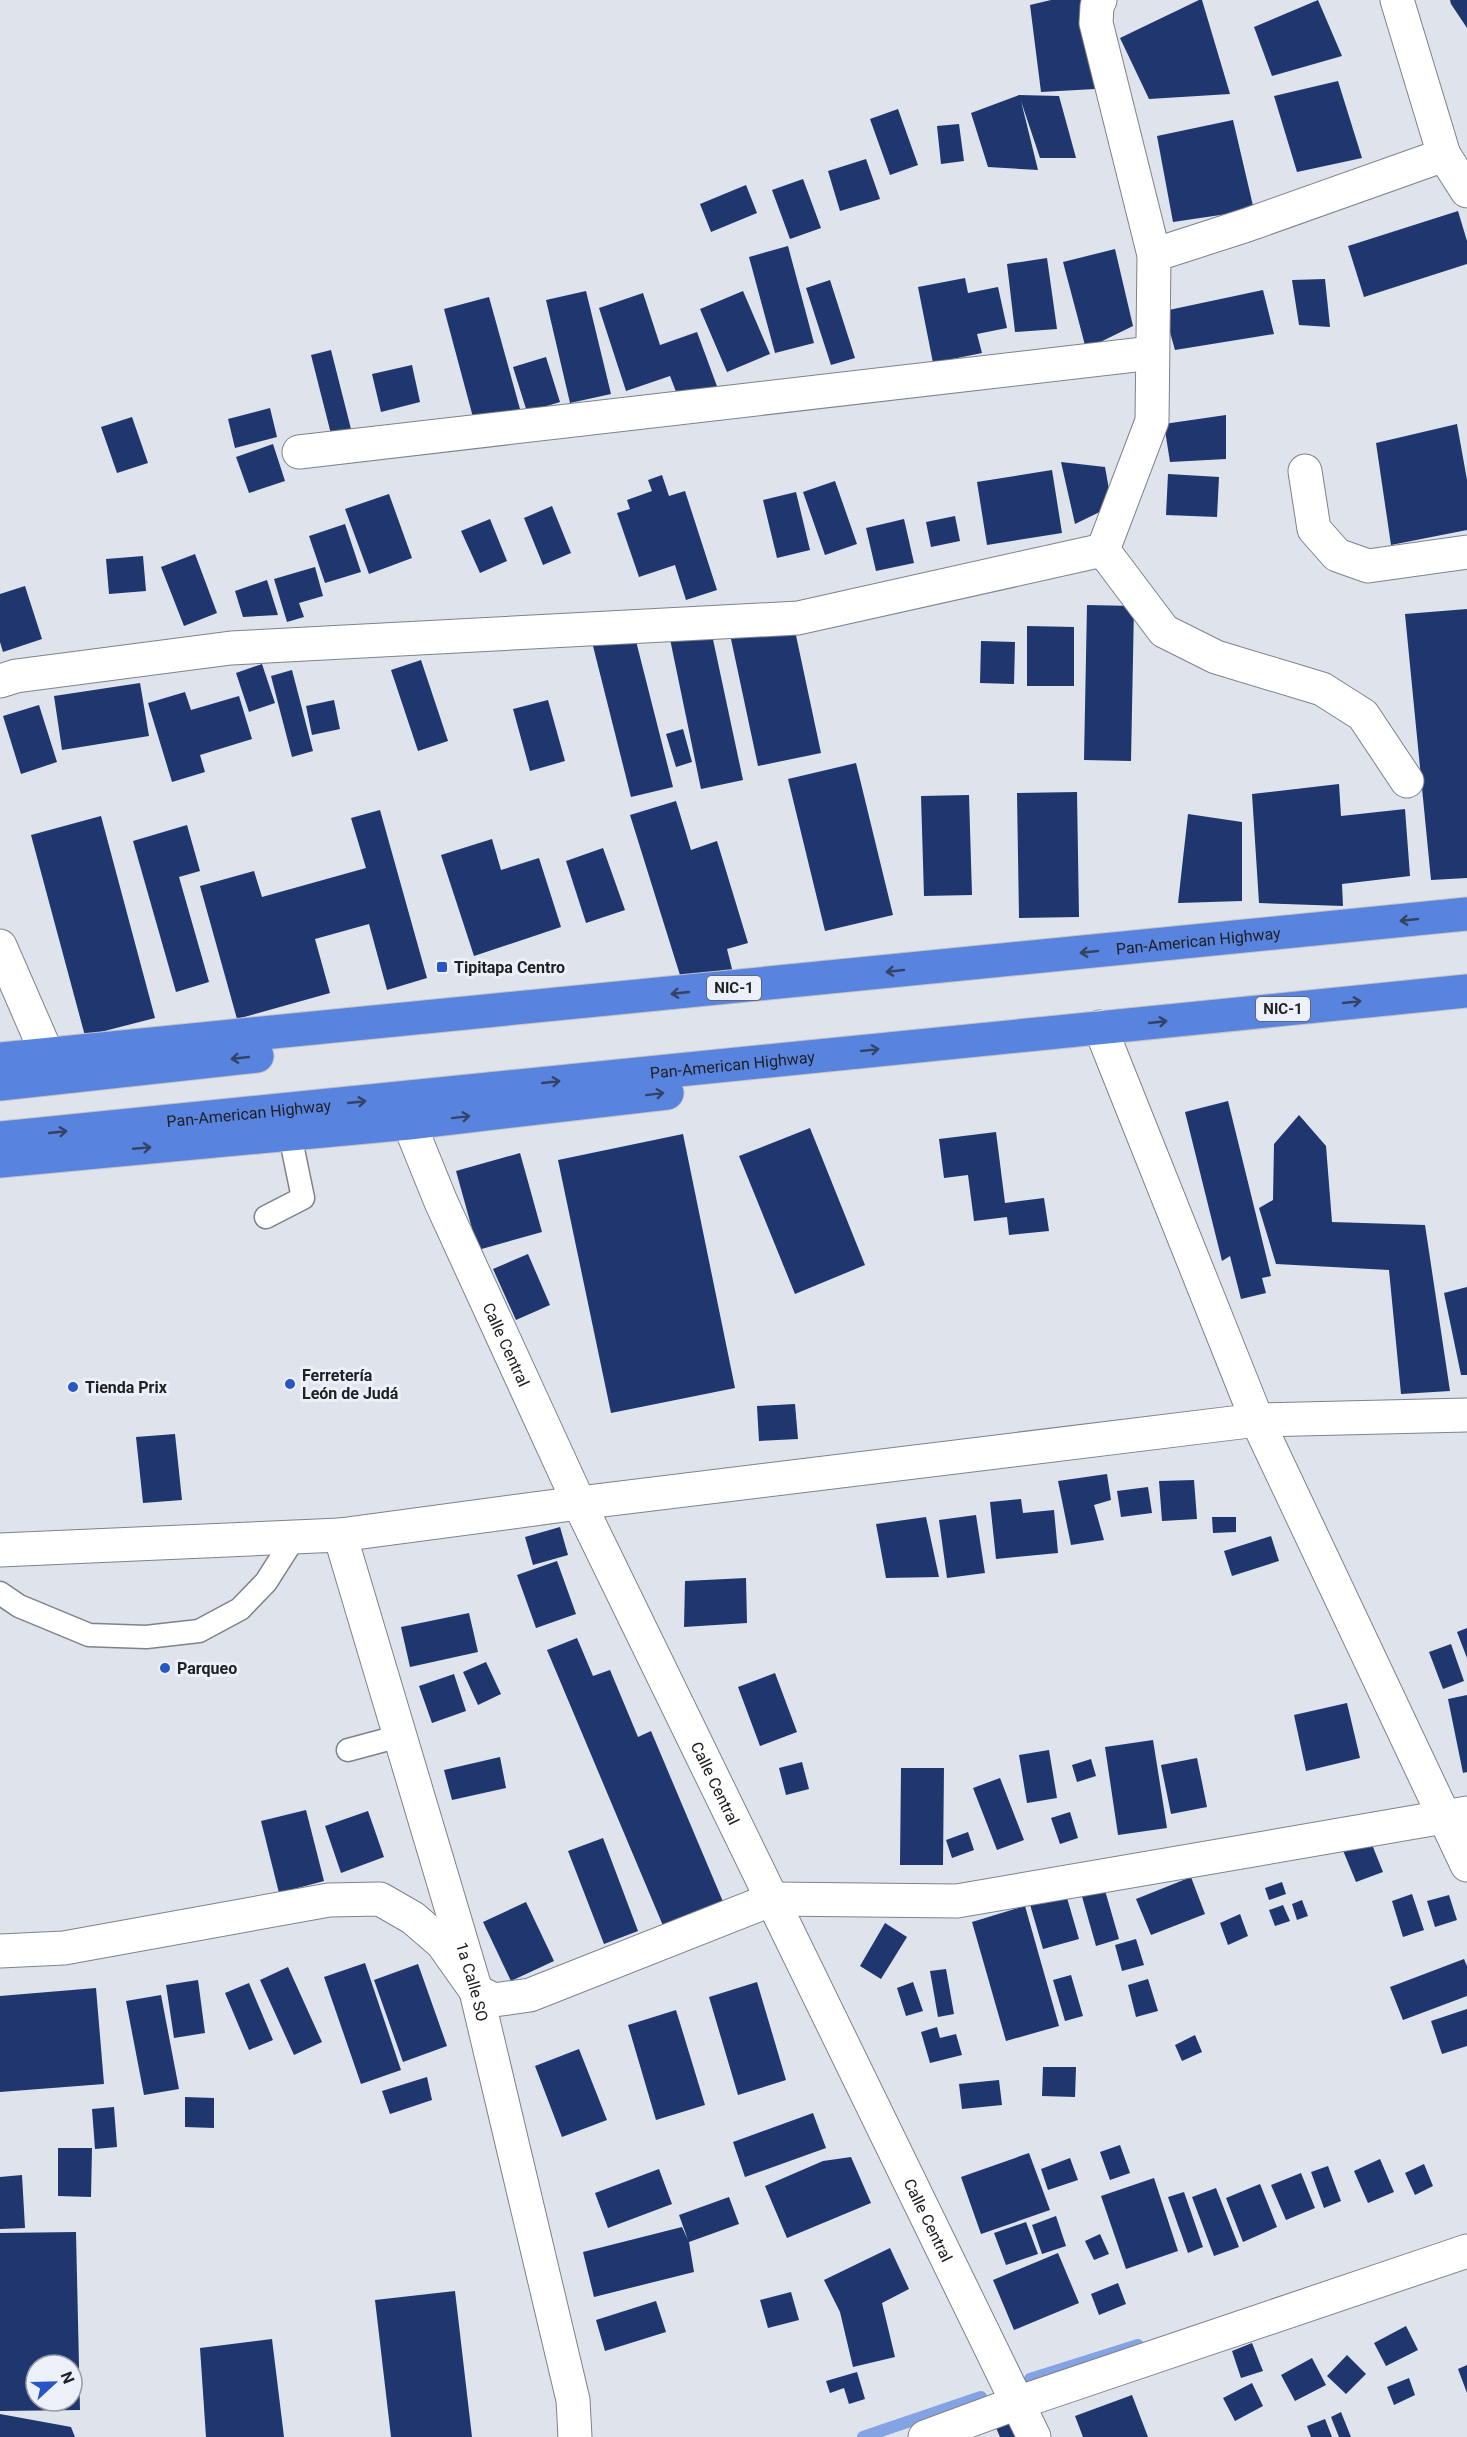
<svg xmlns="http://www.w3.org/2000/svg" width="1467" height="2437" font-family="Roboto,sans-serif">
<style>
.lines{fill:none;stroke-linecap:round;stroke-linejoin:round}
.stream{stroke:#84a3e2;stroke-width:12}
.building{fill:#1f376e;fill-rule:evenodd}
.lane-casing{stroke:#7e828a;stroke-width:25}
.street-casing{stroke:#7e828a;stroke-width:35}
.highway-casing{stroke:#c1c1c2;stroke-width:35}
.lane{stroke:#fff;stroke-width:22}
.street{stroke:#fff;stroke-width:33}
.highway{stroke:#5883df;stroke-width:33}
.oneway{stroke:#344365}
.poi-dot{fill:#2856c4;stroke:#ecf0f9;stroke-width:2}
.labels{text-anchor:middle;stroke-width:6;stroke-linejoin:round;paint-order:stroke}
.shield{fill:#ecf0f9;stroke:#5d5f64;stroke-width:1.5}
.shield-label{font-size:15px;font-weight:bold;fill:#202124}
.street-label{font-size:16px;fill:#202124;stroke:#ecf0f9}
.poi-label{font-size:16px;font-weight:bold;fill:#202124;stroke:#ecf0f9;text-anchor:start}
</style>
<rect width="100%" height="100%" fill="#dee3ec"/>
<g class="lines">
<!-- stream -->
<path class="stream" d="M1030,2379l108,-34
M863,2437l118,-40"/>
</g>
<!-- building -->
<path class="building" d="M1051,0h32l12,89 -54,3 -11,-87z
M1199,0h3l28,94 -81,5 -29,-61z
M1318,0l24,56 -70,20 -18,-49z
M1450,0h17v28l-16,-24z
M1338,81l24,77 -65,14 -23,-76z
M1019,95l40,1 17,62h-36l-19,-57 17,69 -50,-3 -17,-54z
M898,109l20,56 -28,10 -20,-56z
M1233,120l21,90 -81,12 -16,-86z
M959,124l5,37 -23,3 -4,-38z
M866,159l14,40 -40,12 -12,-40z
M803,179l18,49 -31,11 -18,-49z
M746,185l11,28 -46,19 -11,-28z
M1458,211l9,30v23l-103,33 -16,-51z
M788,246l26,97 -39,10 -26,-96z
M1115,249l18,77 -47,23 -23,-87z
M1047,258l10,71 -42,3 -8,-68z
M965,278l3,15 30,-6 9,41 -30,6 5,19 -49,10 -15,-76z
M1325,279l5,48 -31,-2 -7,-45z
M830,280l25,78 -24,7 -25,-77z
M1263,290l11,44 -99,16 -11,-39z
M586,291l25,103 -41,9 -24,-103z
M743,291l27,63 -43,18 -27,-63z
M643,293l17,52 37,-13 21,57 -38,13 -10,-26 -44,15 -27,-83z
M489,297l31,112 -46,12 -30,-112z
M331,350l20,79 -20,5 -20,-79z
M546,357l14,45 -33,10 -14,-45z
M412,365l8,37 -39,10 -9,-38z
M270,408l7,29 -42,11 -7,-29z
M1226,415v44l-56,3 -6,-38z
M132,417l16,46 -31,10 -16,-46z
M1457,424l10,56v50l-76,15 -15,-102z
M273,444l12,37 -36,12 -13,-36z
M1061,462l44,5 7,39 -37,18z
M1052,470l10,63 -75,12 -10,-63z
M1168,474l51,3 -2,40 -51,-2z
M662,475l7,21 16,-5 32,99 -31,10 -11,-35 -36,12 -22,-64 13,-4 -3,-9 25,-9 -4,-11z
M835,481l22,63 -32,11 -22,-63z
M796,492l14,58 -33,8 -14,-58z
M389,494l23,64 -43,16 -24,-65z
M552,506l19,47 -28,12 -19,-47z
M955,516l5,25 -29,6 -5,-25z
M490,519l17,42 -27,12 -19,-42z
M904,519l10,44 -38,8 -10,-43z
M345,524l16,48 -36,11 -16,-47z
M195,554l22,59 -33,13 -23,-59z
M143,556l3,35 -37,3 -3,-35z
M315,567l8,29 -24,7 5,14 -17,5 -13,-43z
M267,580l11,35 -35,2 -8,-26z
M25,586l17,53 -39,13 -3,-10v-48z
M1087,605l47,1 -3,155 -47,-1z
M1467,609v269l-36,2 -26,-266z
M794,626l27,127 -63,13 -27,-127z
M1027,626l47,1v59h-47z
M711,630l32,150 -42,9 -31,-150z
M636,641l37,146 -42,10 -39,-155z
M981,641l34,1 -1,42 -34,-1z
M421,660l27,81 -30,10 -27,-81z
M262,664l13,39 -26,9 -13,-39z
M292,670l21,81 -21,6 -21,-81z
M140,683l9,53 -87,14 -8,-54z
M185,692l6,18 48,-14 13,43 -52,16 5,17 -33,10 -24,-79z
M334,700l6,29 -28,6 -6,-29z
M548,700l17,61 -35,10 -17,-62z
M39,705l18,57 -36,12 -18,-58z
M683,729l9,33 -16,5 -10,-33z
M856,763l37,152 -68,16 -37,-152z
M1339,784l2,32 64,-7 5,67 -68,8 1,22 -84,-3 -7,-109z
M1077,792l2,125 -60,1 -2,-125z
M969,795l3,100 -48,1 -3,-100z
M676,801l15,49 26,-9 31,102 -21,6 6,24 -49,15 -54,-173z
M380,810l47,168 -40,12 -18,-66 -54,15 15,54 -93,26 -37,-133 54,-15 8,26 104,-29 -15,-50z
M1188,814l54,8v79l-64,2z
M101,816l54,202 -70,18 -54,-201z
M187,825l13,46 -21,6 30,105 -33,10 -43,-151z
M492,839l9,31 38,-12 22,69 -87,29 -33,-101z
M603,848l22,62 -39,13 -20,-62z
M1228,1101l43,175 -9,2 4,15 -25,6 -11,-43 -8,5 -37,-149z
M1299,1115l27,31 6,76 93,3 25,166 -49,3 -12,-124 -113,-6 -17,-56 14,-8 1,-56z
M810,1128l55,137 -70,29 -56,-138z
M996,1132l9,71 39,-5 5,33 -40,4 -2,-18 -33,4 -6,-46 -24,3 -5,-39z
M683,1134l52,254 -124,25 -53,-253z
M520,1153l22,79 -64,18 -22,-79z
M528,1254l22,51 -34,15 -23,-51z
M1467,1287v88h-6l-17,-82z
M795,1404l3,35 -39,2 -2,-35z
M175,1434l7,66 -39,3 -7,-66z
M1107,1474l4,26 -17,5 10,35 -33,5 -13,-64z
M1194,1480l3,39 -35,2 -3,-40z
M1148,1487l4,26 -31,4 -4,-26z
M1021,1499l2,14 31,-3 4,43 -62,6 -6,-57z
M976,1515l9,58 -38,5 -8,-58z
M926,1517l13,60 -53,1 -10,-54z
M1212,1517h24v15l-23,1z
M560,1527l8,28 -35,10 -8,-28z
M1271,1536l8,25 -47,15 -8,-25z
M557,1561l19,53 -40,14 -19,-53z
M746,1578l1,45 -63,4 1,-46z
M469,1613l9,39 -68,15 -9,-40z
M1467,1628v30l-10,-26z
M577,1638l16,38 17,-6 28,67 13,-6 73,173 -60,24 -117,-278z
M1451,1644l13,37 -21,8 -14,-37z
M486,1662l15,32 -23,11 -15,-33z
M775,1673l22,59 -37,14 -22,-59z
M454,1674l12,37 -34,12 -13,-37z
M1467,1695v77l-4,1 -15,-74z
M1347,1703l13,55 -54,13 -12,-56z
M1153,1740l14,88 -49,7 -13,-88z
M1049,1750l8,48 -30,5 -8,-48z
M500,1757l6,31 -54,12 -8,-30z
M1197,1758l10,49 -36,7 -10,-49z
M1091,1759l5,17 -19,6 -5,-17z
M802,1762l7,27 -23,6 -7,-27z
M901,1768h43l-1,97h-43z
M1000,1778l24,62 -27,10 -24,-62z
M306,1810l18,71 -45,12 -18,-72z
M368,1811l16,46 -43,16 -16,-47z
M1070,1812l8,26 -18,6 -9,-26z
M968,1832l6,18 -22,8 -6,-18z
M1369,1837l14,35 -27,10 -14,-34z
M603,1838l35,93 -34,13 -36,-93z
M1191,1877l14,37 -54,21 -15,-36z
M1282,1882l4,12 -17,6 -4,-12z
M1104,1887l15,52 -23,7 -15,-53z
M1065,1891l14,48 -36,10 -14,-48z
M1412,1894l12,36 -21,7 -11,-36z
M1449,1895l8,25 -22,7 -8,-26z
M1302,1900l6,16 -11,4 -5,-16z
M526,1902l28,59 -43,20 -28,-59z
M1283,1905l7,16 -15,5 -6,-16z
M1025,1906l34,120 -53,15 -34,-119z
M1240,1914l8,22 -20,9 -8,-22z
M885,1923l22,14 -26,42 -21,-13z
M1136,1939l8,26 -22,6 -7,-26z
M1464,1959l3,7v30l-64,24 -13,-33z
M365,1963l36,107 -40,14 -37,-107z
M418,1964l29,82 -44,16 -29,-82z
M288,1967l34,75 -28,13 -34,-75z
M946,1969l8,45 -16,3 -8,-46z
M1071,1975l12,41 -18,5 -12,-41z
M1148,1979l10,32 -22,6 -8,-32z
M198,1980l7,53 -31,5 -8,-53z
M757,1982l29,98 -48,15 -29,-98z
M913,1982l10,29 -17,5 -9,-28z
M249,1983l24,57 -24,10 -24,-57z
M96,1988l8,96 -104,8v-96z
M161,1995l18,94 -35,6 -18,-94z
M1467,2009v37l-25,8 -11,-33z
M676,2010l29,95 -49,15 -28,-95z
M937,2027l3,11 16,-4 6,21 -32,8 -9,-31z
M1195,2035l7,17 -20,9 -7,-16z
M579,2049l28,71 -45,17 -27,-71z
M1043,2067h33l-1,30 -33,-1z
M427,2077l5,23 -42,14 -8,-23z
M999,2080l3,25 -40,4 -3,-25z
M185,2097l29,1v30l-29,-1z
M114,2107l3,40 -22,2 -3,-40z
M813,2113l13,35 -81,29 -12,-35z
M1120,2145l10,28 -20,7 -10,-28z
M58,2148h34l-1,49 -33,-1z
M1029,2153l21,57 -69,24 -20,-57z
M851,2157l20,46 -84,35 -22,-52 58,-25z
M1070,2158l8,22 -30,10 -7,-21z
M1380,2159l14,33 -26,11 -14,-32z
M1424,2164l9,22 -18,9 -10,-22z
M1328,2166l13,35 -17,7 -13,-36z
M659,2169l13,35 -64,24 -13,-35z
M1301,2173l14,35 -29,12 -15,-35z
M22,2175l3,53 -25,1v-52z
M1154,2178l24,73 -52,18 -25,-73z
M1260,2184l17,43 -34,15 -17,-44z
M1216,2188l23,59 -25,9 -22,-59z
M1184,2192l19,55 -15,6 -20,-56z
M729,2197l10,27 -50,18 5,30 -100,25 -11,-45 99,-25 6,13 -9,-25z
M1056,2216l10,30 -24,8 -10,-29z
M1026,2222l12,32 -32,11 -12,-32z
M76,2232l4,178 -80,1v-178zM36,2365h36v36h-36z
M1100,2234l9,20 -15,6 -9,-19z
M890,2248l19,41 -27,14 13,54 -42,10 -13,-55 -16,-32z
M1058,2253l21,50 -65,27 -21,-50z
M1118,2283l8,21 -27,11 -8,-21z
M455,2291l17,146h-81l-16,-137z
M791,2292l8,28 -31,8 -8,-28z
M656,2301l10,31 -61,19 -9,-31z
M1406,2326l12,24 -32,16 -12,-23z
M272,2339l12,98h-78l-6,-89z
M1252,2343l11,28 -22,7 -9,-27z
M1347,2355l19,19 -20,20 -19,-18z
M1312,2358l14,27 -31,16 -14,-26z
M1467,2365v28l-9,-24z
M857,2372l8,27 -16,5 -5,-16 -14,5 -4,-12z
M1409,2378l6,17 -21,10 -7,-18z
M1252,2383l11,23 -28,15 -12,-23z
M1132,2395l16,42h-65l-8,-21z
M1341,2412l10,25h-12l-8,-20z
M0,2414l71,13 4,10h-75z
M1007,2417l8,20h-15l-6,-14z
M1325,2419l7,18h-21l-4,-11z"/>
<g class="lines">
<!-- lane casing -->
<g class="lane-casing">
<path id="lane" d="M266,1217l37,-19 -13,-63
M0,1593l19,13 70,29 57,2 53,-6 41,-22 26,-27 28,-44
M348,1750l52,-14"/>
</g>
<!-- street casing -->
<g class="street-casing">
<g id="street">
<path d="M1397,0l47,155"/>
<path d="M1154,255l93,-30 197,-70 23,36"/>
<path d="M299,452l853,-99"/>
<path d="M1305,471l9,58 23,26 31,11 99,-14"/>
<path d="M1103,550l61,81 52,26 106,32 41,26 44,66"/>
<path d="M0,681l16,-5 215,-28 567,-30 305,-68 49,-129 2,-166 -58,-232 1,-17 3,-6"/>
<path d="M0,946l47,108"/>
<path d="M1100,1027l157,393 210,445"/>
<path id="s1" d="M409,1123l32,79 138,301 455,934"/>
<path id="s2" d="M340,1535l136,456 97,409 2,37"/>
<path d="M0,1550l340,-15 239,-32 678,-83 210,-5"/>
<path d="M0,1951l64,-3 265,-48 51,-1 33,19 29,25 34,48 18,9 36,-5 243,-96 184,2 510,-88"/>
<path d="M925,2437l92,-34 450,-152"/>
</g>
</g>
<!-- highway casing -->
<g class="highway-casing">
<g id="highway">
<path id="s3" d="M0,1059l1467,-145"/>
<path d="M0,1084l257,-28"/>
<path id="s4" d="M0,1138l1467,-147"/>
<path d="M0,1161l409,-38 258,-30"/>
</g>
</g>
<!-- lane -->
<use href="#lane" class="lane"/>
<!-- street -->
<use href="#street" class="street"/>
<!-- highway -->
<use href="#highway" class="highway"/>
</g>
<!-- one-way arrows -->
<defs><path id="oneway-shaft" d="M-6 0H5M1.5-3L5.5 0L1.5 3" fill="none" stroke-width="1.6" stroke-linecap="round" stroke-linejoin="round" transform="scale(1.5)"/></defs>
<g class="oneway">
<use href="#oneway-shaft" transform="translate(1409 920) rotate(174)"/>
<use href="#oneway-shaft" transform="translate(1089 952) rotate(174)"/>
<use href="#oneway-shaft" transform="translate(895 971) rotate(174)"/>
<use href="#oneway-shaft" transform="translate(680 993) rotate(174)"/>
<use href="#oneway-shaft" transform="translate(1352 1002) rotate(-6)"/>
<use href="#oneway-shaft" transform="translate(1158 1022) rotate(-6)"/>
<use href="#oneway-shaft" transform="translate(870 1050) rotate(-6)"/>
<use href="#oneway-shaft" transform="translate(240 1058) rotate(174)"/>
<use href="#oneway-shaft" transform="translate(551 1082) rotate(-6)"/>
<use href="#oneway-shaft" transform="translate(655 1094) rotate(-7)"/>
<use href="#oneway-shaft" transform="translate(357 1102) rotate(-6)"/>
<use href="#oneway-shaft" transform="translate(461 1117) rotate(-7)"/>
<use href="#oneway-shaft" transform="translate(58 1132) rotate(-6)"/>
<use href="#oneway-shaft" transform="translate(142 1148) rotate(-5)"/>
</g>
<!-- markers -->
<g class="poi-dot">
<rect x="436" y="961" width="12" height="12" rx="3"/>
<circle cx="290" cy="1384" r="6"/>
<circle cx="73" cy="1387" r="6"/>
<circle cx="165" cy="1668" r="6"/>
</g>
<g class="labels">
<!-- shield labels -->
<g class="shield">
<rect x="707" y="976" width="54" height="24" rx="4.5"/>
<rect x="1256" y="997" width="54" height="24" rx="4.5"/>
</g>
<g class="shield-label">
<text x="734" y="993">NIC-1</text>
<text x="1283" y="1014">NIC-1</text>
</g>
<!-- street labels -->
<g class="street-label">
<text dy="6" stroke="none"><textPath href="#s3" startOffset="1204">Pan-American Highway</textPath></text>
<text dy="6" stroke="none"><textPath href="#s4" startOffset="736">Pan-American Highway</textPath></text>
<text dy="6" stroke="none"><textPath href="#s4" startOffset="250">Pan-American Highway</textPath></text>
<text dy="6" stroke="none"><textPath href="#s1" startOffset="242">Calle Central</textPath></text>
<text dy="6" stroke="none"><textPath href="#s1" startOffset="728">Calle Central</textPath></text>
<text dy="6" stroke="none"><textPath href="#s2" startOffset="466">1a Calle SO</textPath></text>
<text dy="6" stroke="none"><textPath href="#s1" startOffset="1214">Calle Central</textPath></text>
</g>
<!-- poi labels -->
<g class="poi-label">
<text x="454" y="973">Tipitapa Centro</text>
<text x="302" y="1381">Ferretería<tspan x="302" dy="18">León de Judá</tspan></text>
<text x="85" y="1393">Tienda Prix</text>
<text x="177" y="1674">Parqueo</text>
</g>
</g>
<!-- north arrow -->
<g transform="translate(54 2383) rotate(68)"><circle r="28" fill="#ecf0f9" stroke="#9a9da4" stroke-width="1.5"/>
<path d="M0-4.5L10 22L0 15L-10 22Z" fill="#2856c4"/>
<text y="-9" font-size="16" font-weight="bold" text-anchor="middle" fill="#202124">N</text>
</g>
</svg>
